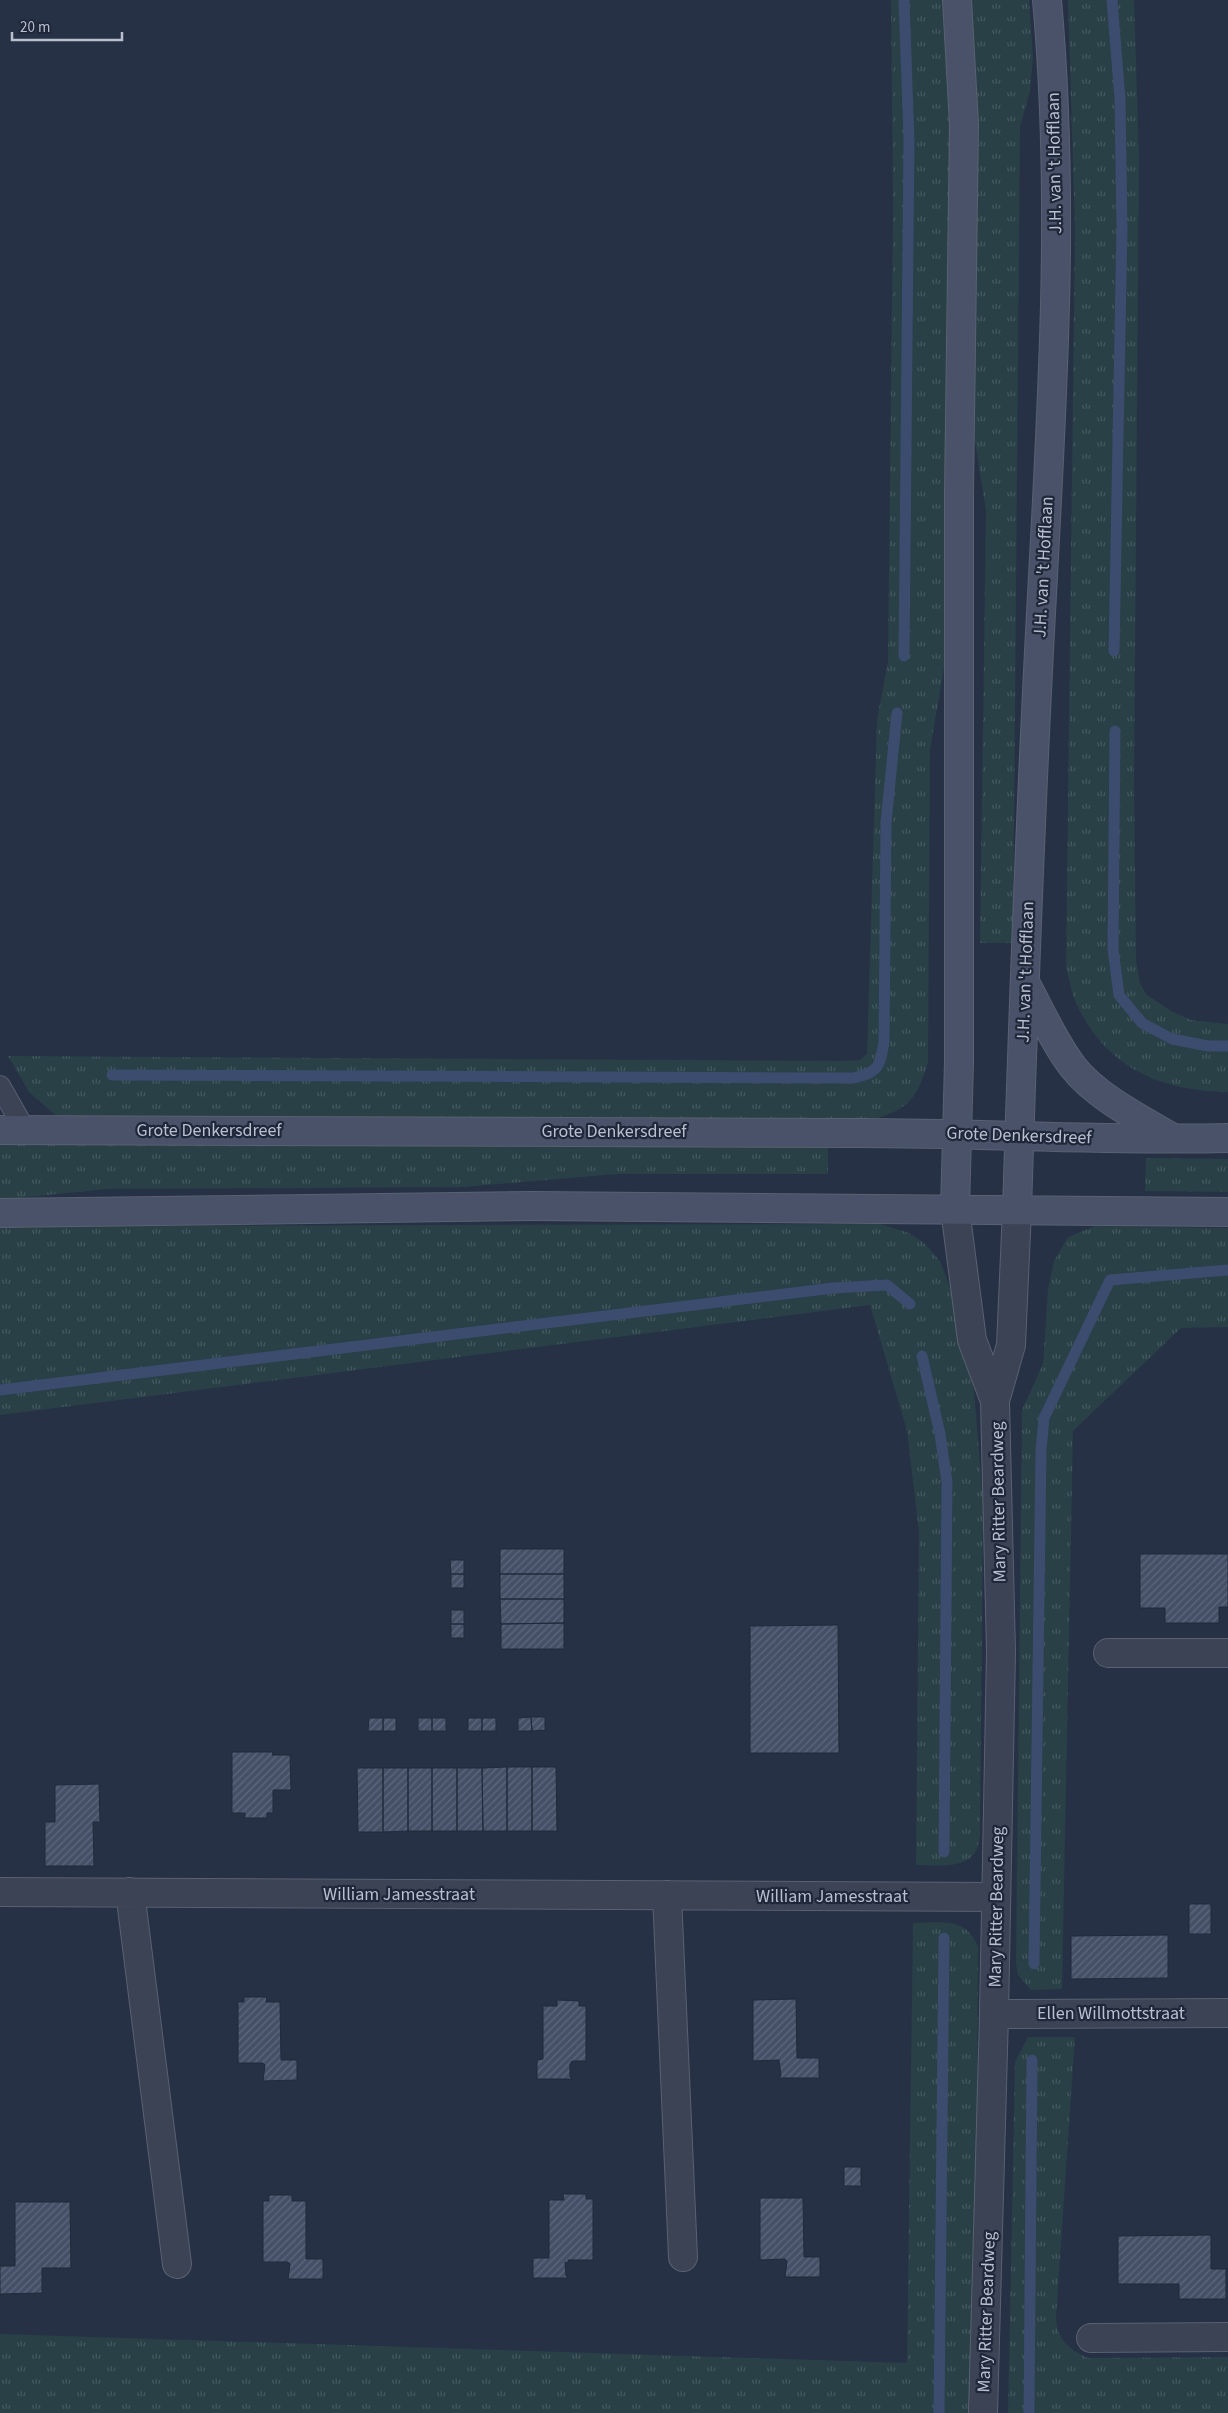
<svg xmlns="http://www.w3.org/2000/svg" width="1228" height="2413" font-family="'Source Sans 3',sans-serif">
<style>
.grass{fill:url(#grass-tufts)}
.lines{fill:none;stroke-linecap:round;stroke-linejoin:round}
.stream{stroke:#3b4c6e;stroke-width:11}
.building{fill:url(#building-hatch);stroke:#212a3c}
.lane-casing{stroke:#596172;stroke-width:22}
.street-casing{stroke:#596172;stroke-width:30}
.secondary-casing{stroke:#596172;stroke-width:30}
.lane{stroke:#3b4354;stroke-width:20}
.street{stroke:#3b4354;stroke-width:28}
.secondary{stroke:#495268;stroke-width:28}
.labels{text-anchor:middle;stroke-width:4.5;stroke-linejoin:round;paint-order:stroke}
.street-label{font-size:18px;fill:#b9bfce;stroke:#1f283a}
</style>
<defs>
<pattern id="grass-tufts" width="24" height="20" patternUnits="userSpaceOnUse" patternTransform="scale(1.25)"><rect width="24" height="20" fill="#284046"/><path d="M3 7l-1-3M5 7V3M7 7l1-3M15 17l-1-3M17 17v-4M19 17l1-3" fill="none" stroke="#455a60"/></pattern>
<pattern id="building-hatch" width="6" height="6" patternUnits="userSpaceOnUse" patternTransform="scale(1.25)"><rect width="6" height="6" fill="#455067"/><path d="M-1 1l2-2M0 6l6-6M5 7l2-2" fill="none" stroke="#5e677c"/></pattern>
</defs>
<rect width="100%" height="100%" fill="#263145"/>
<!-- grass -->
<path class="grass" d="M891,0h57l3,55 -5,601 -16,94 -2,312c-11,37 -19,47 -56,58l-812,-1 -31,-27 -21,-36 832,5 20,-1 7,-6 10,-334 11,-59 5,-453z
M968,0h61l4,57 -3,34 -10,36 -7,816h-33l6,-431 -14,-90z
M1068,0h66l5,157 -5,625 2,179 4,22 6,11 25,17 20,9 37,4v68c-68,-1 -122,-24 -152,-89 -5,-11 -7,-25 -10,-37l9,-736z
M0,1141h828v33h-211l-154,13 -357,2 -106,11z
M1146,1158l82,1v33l-83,-1z
M880,1224l29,9 15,10 16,18 15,40 19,89 9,113 -3,333c-1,5 -2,11 -4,15 -11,19 -42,14 -60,14l3,-333 -12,-101 -37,-126 -870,110v-189z
M1095,1226l133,2v99l-47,1 -108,103 -11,558 -31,1 -13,-15 -2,-11 6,-554 21,-46 5,-75 6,-28 14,-24z
M913,1923c28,0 53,-7 65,24l-3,466h-975v-79l907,29z
M1028,2037h47l-19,280c1,22 12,32 32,41l140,-1v56h-220l7,-351z"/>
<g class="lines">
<!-- stream -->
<path class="stream" d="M1112,0l8,99 2,128 -8,424
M904,656l5,-516 -5,-140
M1115,731l-2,218 6,46 23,28 30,16 36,7h20
M112,1075l741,3c26,-6 27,-11 31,-36l2,-220 11,-109
M922,1356l18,78 7,48 -3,370
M0,1390l833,-102 54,-3 23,19
M1034,1964l7,-514 3,-32 66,-138 118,-10
M939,2413l5,-475
M1029,2413l3,-353"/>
</g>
<!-- building -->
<path class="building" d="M500,1549h64v25h-64z
M1140,1554h88v53h-9v16h-54v-15h-25z
M450,1560h14v14h-13z
M451,1574h13v14h-13z
M500,1574h64v25h-64z
M500,1599h64v24l-63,1z
M451,1610h13v14h-13z
M564,1623v26h-63v-25z
M451,1624h13v14h-13z
M838,1625l1,128h-89v-127z
M531,1717l1,14h-14v-13z
M531,1717h14v13l-13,1z
M369,1718h14v13h-15z
M383,1718h13v13h-13z
M418,1718h14v13h-14z
M432,1718h14v13h-14z
M468,1718h14v13h-14z
M482,1718h14v13h-14z
M232,1752h41l-1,3h18l1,35h-18v23h-6v5h-22v-5h-13z
M507,1767h25v64h-25z
M507,1767v64h-24l-1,-63z
M532,1767h24l1,64h-25z
M357,1768h26v64h-25z
M383,1768h25v63l-25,1z
M408,1768h24v63h-24z
M432,1768h25v63h-25z
M457,1768h25l1,63h-26z
M99,1784l1,38h-7l1,44h-49v-44h10v-37z
M1189,1904h22v30h-22z
M1168,1935v43l-97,1v-43z
M244,1997h23l-1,5h14l1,58h16v20l-34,1 2,-16 -2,-2h-25v-61h6z
M796,1999l1,59h22v20h-41l3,-2 -2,-16 -26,1v-61z
M557,2000l22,1v5h7v55h-14l-2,3v13l2,2h-35v-19l6,-1v-53h14z
M844,2167h17v19h-17z
M563,2194h23v5h7v61h-25v3l-3,-1 1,14 2,2h-35v-20h16v-58h15z
M269,2195h23v6h14v58h17v20h-35l2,-15 -2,-2h-25v-61h6z
M760,2198h43l1,59h16v20h-35l2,-16 -2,-2 -25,1z
M15,2202h55l1,66h-29v25l-42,1v-28h15z
M1211,2235v34h15v30h-47v-15h-61v-48z"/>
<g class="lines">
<!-- lane casing -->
<g class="lane-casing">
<path id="lane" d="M0,1086l25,44"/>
</g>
<!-- street casing -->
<g class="street-casing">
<path id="street" d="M955,1209l17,131 23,61
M1108,1653h120
M0,1892l996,5
M130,1892l47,372
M667,1895l16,362
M994,2014l234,-1
M1091,2338l137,-1
M983,2413l11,-399 7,-362 -6,-251 16,-56 6,-135"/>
</g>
<!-- secondary casing -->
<g class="secondary-casing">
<path id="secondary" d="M1026,984c15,28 28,58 47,83 22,29 69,53 100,71
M0,1130c286,0 572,1 858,3 123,0 247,8 370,5
M955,1209l4,-147v-570l5,-368 -7,-124
M1017,1210c6,-193 13,-385 23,-578 11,-210 26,-422 7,-632
M0,1213l532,-7 696,6"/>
</g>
<!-- lane -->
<use href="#lane" class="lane"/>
<!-- street -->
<use href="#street" class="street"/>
<!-- secondary -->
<use href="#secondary" class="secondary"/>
</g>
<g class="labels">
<!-- street labels -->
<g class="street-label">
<text transform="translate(1054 163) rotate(-91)" y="6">J.H. van 't Hofflaan</text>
<text transform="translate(1043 567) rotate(-87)" y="6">J.H. van 't Hofflaan</text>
<text transform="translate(1025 972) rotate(-88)" y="6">J.H. van 't Hofflaan</text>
<text x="209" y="1136">Grote Denkersdreef</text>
<text x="614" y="1137">Grote Denkersdreef</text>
<text transform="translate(1019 1135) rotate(2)" y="6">Grote Denkersdreef</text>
<text transform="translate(998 1502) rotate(-91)" y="6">Mary Ritter Beardweg</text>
<text x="399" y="1900">William Jamesstraat</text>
<text x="832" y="1902">William Jamesstraat</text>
<text transform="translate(996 1907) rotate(-89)" y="6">Mary Ritter Beardweg</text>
<text x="1111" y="2019">Ellen Willmottstraat</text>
<text transform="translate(986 2312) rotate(-88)" y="6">Mary Ritter Beardweg</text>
</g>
</g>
<!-- scale -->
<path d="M12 32v8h110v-8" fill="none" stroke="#b9bfce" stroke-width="2.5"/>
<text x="20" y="32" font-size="15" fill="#b9bfce" stroke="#1f283a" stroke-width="4" paint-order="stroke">20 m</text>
</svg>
